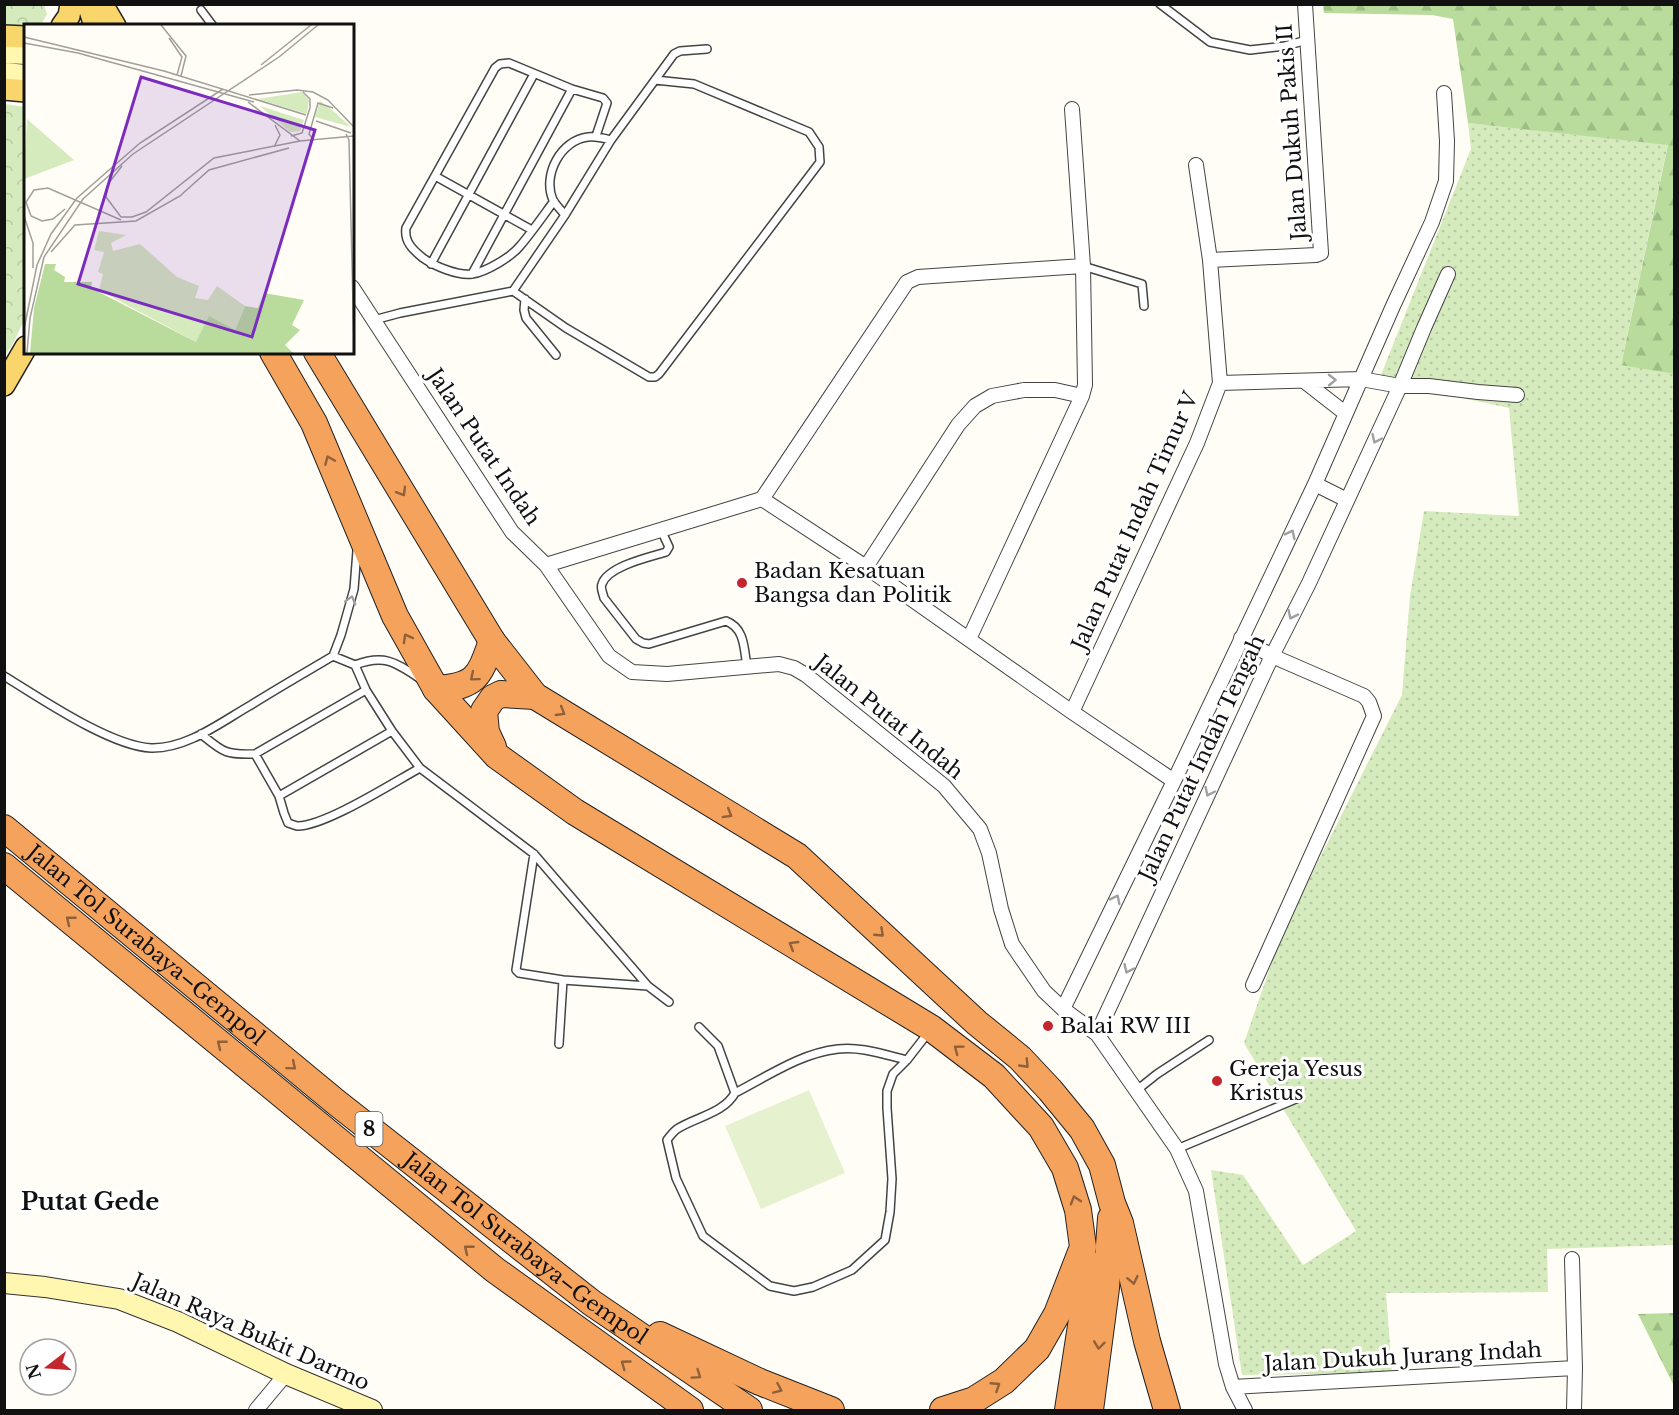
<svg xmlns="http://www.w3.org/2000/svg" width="1679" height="1415" font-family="'Libre Baskerville',serif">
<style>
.grass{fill:url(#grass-dots)}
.forest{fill:url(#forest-firs)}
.park{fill:url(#park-crowns)}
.pitch{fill:#e6f2cf}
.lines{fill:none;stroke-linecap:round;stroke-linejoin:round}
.lane-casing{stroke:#444;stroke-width:10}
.street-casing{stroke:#444;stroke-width:16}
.secondary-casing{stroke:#333;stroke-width:22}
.primary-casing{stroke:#222;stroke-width:24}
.highway-casing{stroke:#222;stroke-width:28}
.lane{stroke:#fff;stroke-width:7}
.street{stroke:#fff;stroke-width:14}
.secondary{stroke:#fff6b0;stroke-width:20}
.primary{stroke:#f9d66b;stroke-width:21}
.highway{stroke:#f5a25d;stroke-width:26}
.oneway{stroke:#a0a0a0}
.oneway2{stroke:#8e613b}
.poi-dot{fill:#c4262e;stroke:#fff;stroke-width:2}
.labels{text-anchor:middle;stroke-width:6;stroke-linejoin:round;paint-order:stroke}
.shield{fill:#fff;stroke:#585858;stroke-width:1.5}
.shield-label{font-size:20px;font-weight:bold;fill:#111}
.street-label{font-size:21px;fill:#111;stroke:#fff}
.poi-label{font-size:21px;fill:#111;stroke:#fff;text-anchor:start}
.quarter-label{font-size:24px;font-weight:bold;fill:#111;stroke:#fff}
.inset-road{fill:none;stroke:#a09f9a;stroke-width:1.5}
.view{fill:#7b2cbf;fill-opacity:0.15;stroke:#7b2cbf;stroke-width:3}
.inset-edge{fill:none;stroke:#111;stroke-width:3}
</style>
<defs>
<pattern id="grass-dots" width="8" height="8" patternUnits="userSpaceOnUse" patternTransform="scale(1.5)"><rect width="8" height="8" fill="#d5ebbd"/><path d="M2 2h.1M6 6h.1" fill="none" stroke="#b6c8a1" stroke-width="1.8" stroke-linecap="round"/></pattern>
<pattern id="forest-firs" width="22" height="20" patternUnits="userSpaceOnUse" patternTransform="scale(1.5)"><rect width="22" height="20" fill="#b9dc9c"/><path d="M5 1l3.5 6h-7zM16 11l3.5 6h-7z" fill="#9ebc85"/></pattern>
<pattern id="park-crowns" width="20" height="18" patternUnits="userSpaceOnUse" patternTransform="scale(1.5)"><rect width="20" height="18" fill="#d5ebbd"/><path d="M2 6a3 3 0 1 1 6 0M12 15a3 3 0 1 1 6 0" fill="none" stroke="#b6c8a1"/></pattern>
</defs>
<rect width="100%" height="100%" fill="#fffdf5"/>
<!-- grass -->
<path class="grass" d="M1468,123l200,21 -47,220 53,10v871l-127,4 1,43 -162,1 6,80 -150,2 -31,-205 32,5 60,90 53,-34 -112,-188 38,-110 120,-238 8,-99 14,-85 95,5 -10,-108 -130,-28 92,-231z"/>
<!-- forest -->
<path class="forest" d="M1323,5h351v369l-53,-9 47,-220 -200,-22 -15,-104 -21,-4 -108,-2z
M1674,1313v97v-24l-36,-72z"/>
<!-- park -->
<path class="park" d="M4,5h40l3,9 -6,11 -15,1 -1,7 -20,1z
M5,104l20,3 1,210 -14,28 -7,10z"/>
<!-- pitch -->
<path class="pitch" d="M809,1090l36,83 -84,36 -36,-83z"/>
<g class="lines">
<!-- lane casing -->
<g class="lane-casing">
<path id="lane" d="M1160,4l50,38 40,8 35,-4 22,-6
M201,10l12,16
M435,176l97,54
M554,201c-11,15 -22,31 -34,45 -9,11 -34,26 -48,28 -14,2 -38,-8 -49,-16 -10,-8 -19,-16 -17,-30l89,-160 5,-4 9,-1 63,26 31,9 4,5 -11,33
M565,215c-4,-5 -9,-10 -12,-15 -11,-25 8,-60 35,-63 8,-1 15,1 23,3
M431,264l103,-190
M1083,266l59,18 2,22
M472,274l100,-185
M513,291l52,-76 46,-75 63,-86 6,-3 27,-2
M525,299l-1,11 2,8 30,37
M374,320l26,-7 113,-22 53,37 83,49h6l4,-3 161,-212 -1,-15 -10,-15 -115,-48 -39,-4
M661,530l8,17 -3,5c-16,5 -58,14 -64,32 -2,4 1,9 2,14l32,41 7,4 6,1 77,-23c19,7 18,28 21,46
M333,656l22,9c29,-11 40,-3 64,13
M4,676c36,22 106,70 147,72 36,1 70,-26 100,-43 27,-17 55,-33 82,-49l8,-21 13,-46 3,-38
M392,731l28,37
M201,734c22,18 24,21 54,20l111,-64
M255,754l24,42 5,17 4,10c3,1 6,2 9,3 27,1 97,-44 123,-58l114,86 114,132 -85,-6 -4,64
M279,796l113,-65 -26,-41 -11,-25
M534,854l-18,116 3,3 44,7
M648,986l21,16
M699,1027l19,19 17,47c-11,20 -39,24 -58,36 -4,3 -7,7 -10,11l9,38 27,58 67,50 24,5 19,-4 39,-17 33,-30 5,-28 2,-33 -5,-71v-17l6,-17 14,-14 21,-27
M1137,1090l20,-16 52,-34
M735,1093c33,-17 66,-40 103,-44 23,-3 47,6 69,11
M1177,1149l119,-50"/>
</g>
<!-- street casing -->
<g class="street-casing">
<path id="street" d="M1210,260l106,-5 5,-2 -16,-249
M352,287l160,245 34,33 63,91 23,16 35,2 112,-10 15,4 12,7 138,111 36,43 9,24 12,56 11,35 8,12 24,35 19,18 34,25 80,115 19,42 30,173 7,23 12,23
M1304,381l41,32
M1220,383l141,-4 39,7h29l49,6 39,3
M1315,484l32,16
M762,499l145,-217 11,-5 165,-11
M546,565l216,-66 104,68 206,145 102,69
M866,567l92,-142 17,-19 17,-10 32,-6h31l27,6
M1241,638l31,18 92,40 5,6 5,14 -121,269
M969,639l113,-243 3,-11 -2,-119 -11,-157
M1072,712l125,-269 23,-60 -10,-123 -14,-95
M1063,1009l111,-228 141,-297 78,-178 39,-84 14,-41 1,-40 -3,-48
M1097,1034l175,-378 37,-73 91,-197 24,-58 24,-54
M1572,1259l3,109 -1,42
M1233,1387l342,-19
M256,1410l30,-36"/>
</g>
<!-- secondary casing -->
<g class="secondary-casing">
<path id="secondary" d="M4,53l22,1
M4,73l22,2
M4,1283l41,4 74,12 59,23 108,52 86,36"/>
</g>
<!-- primary casing -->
<g class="primary-casing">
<path id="primary" d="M88,4l7,22
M102,4l13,22
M62,26l7,-10 2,-12
M4,36l22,1
M4,89l22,2
M4,385l22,-38"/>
</g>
<!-- highway casing -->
<g class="highway-casing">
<g id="highway">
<path d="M273,352l41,71 81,193 41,73 61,67 78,56 356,216 63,48 47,51 24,41 13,42 5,37 -26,67 -20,35 -33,32 -30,19 -31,10"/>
<path d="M317,352l175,289 43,55 262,160 180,167 43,35 30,32 32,39 20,36 10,38 8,20 27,118 20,69"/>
<path d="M436,689c41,-3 43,-12 56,-48"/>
<path d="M493,747l-7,-15 -2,-21 9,-13 8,-4 34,2"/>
<path id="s1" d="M4,828l333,275 255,200 157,107"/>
<path d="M4,866l491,404 195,140"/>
<path d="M660,1335l100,47 71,28"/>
<path d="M1068,1410l17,-110 -1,-41"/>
<path d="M1090,1410l16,-122 5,-70"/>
</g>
</g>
<!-- lane -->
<use href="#lane" class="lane"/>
<!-- street -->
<use href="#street" class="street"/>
<!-- secondary -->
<use href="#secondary" class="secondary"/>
<!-- primary -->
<use href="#primary" class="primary"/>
<!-- highway -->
<use href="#highway" class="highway"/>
</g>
<!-- one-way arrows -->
<defs><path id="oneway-chevron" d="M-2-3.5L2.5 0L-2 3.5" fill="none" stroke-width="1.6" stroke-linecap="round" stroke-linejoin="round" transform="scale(1.5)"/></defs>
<g class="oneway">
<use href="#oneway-chevron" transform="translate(1332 380) rotate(-1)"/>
<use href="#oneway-chevron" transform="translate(1376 439) rotate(115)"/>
<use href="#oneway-chevron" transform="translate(1291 534) rotate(-64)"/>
<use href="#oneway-chevron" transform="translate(351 600) rotate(-74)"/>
<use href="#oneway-chevron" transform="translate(1292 615) rotate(116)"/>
<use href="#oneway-chevron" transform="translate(1209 792) rotate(115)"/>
<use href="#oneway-chevron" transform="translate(1116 899) rotate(-64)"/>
<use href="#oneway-chevron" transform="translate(1128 969) rotate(115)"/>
</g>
<g class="oneway2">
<use href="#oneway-chevron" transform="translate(329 460) rotate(-113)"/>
<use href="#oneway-chevron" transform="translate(402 492) rotate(59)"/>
<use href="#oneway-chevron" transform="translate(407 638) rotate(-119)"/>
<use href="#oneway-chevron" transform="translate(474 677) rotate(140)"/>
<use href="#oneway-chevron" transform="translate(561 712) rotate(31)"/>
<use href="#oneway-chevron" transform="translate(728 814) rotate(31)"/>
<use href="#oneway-chevron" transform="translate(70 920) rotate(-141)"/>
<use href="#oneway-chevron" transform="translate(880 933) rotate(43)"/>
<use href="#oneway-chevron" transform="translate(793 945) rotate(-149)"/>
<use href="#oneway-chevron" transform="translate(221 1044) rotate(-141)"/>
<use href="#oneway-chevron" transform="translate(958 1049) rotate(-143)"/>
<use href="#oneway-chevron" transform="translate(1025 1064) rotate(46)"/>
<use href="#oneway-chevron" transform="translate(292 1066) rotate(40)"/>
<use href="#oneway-chevron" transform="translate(1075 1200) rotate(-107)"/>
<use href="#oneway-chevron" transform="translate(468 1249) rotate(-141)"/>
<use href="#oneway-chevron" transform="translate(1133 1280) rotate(78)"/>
<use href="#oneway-chevron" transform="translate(1099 1345) rotate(97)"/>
<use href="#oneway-chevron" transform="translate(625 1364) rotate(-144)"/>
<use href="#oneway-chevron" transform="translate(697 1375) rotate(35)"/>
<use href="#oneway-chevron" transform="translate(996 1386) rotate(-33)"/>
<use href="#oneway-chevron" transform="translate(778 1389) rotate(23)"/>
</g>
<!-- markers -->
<g class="poi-dot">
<circle cx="742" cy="583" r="6"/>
<circle cx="1048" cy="1026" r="6"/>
<circle cx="1217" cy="1081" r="6"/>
</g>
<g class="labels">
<!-- shield labels -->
<rect class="shield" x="355.5" y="1112" width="27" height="34" rx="4.5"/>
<g class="shield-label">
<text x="369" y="1136">8</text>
</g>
<!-- street labels -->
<g class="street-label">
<text transform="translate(1292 132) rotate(-94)" y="7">Jalan Dukuh Pakis II</text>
<text transform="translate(484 447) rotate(56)" y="7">Jalan Putat Indah</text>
<text transform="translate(1135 521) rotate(-66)" y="7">Jalan Putat Indah Timur V</text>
<text transform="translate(889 717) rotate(39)" y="7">Jalan Putat Indah</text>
<text transform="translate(1202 758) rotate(-65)" y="7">Jalan Putat Indah Tengah</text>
<text dy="7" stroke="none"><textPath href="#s1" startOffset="184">Jalan Tol Surabaya–Gempol</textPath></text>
<text dy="7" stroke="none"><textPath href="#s1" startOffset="670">Jalan Tol Surabaya–Gempol</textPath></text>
<text transform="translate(251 1332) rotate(24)" y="7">Jalan Raya Bukit Darmo</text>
<text transform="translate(1403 1357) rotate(-3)" y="7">Jalan Dukuh Jurang Indah</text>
</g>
<!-- poi labels -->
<g class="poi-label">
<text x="754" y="578">Badan Kesatuan<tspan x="754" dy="24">Bangsa dan Politik</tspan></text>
<text x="1060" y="1033">Balai RW III</text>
<text x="1229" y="1076">Gereja Yesus<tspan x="1229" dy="24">Kristus</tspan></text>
</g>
<!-- quarter labels -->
<g class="quarter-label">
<text x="90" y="1210">Putat Gede</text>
</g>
</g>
<!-- overview -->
<g transform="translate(24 24)">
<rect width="330" height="330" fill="#fffdf5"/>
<path d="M3,95l47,41 -50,19zM75,207l27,4 -15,8 2,8 27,-7 37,33 22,9 -4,12 13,2 9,-14 28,20 -10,24 -39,12 -97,-52 4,-16 -5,-2 6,-20 -10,-2z" fill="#d5ebbd"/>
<path d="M21,240h11l-2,6 11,7 -1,5h28l-1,6 105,54 13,-26 26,14 10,-24 13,2 6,-15 40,7 -12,25 8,5 -15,15 8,8h-263l4,-45z" fill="#b9dc9c"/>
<path d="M278,68l7,8 -2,14 -49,-15zM296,77l12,9 19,17 -36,-10zM236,82l44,14 -4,11 -10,1z" fill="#d5ebbd"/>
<path class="inset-road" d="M137,1l25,31 -5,20M0,13l140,34 142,44M145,14l13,19 -5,18M0,19l54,10 176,49M237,41l50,-40M225,71l48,-5 16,2 15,8 26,27M224,78l52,39 54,-5M292,97l35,12M322,110l3,6 5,206M267,112l11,-3 8,-25v-9l-7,-7M289,115l-4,-5 9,-31 15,5M250,123l6,-12 -5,-10M98,142l-14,18 -2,13 15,20h11l14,-5 68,-54 86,-17M41,185l-12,10 -11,2 -11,-5 -5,-14 8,-12 14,-2 73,32M0,192l9,27v25M27,228l24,-27 61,-4 44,-25 29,-26 80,-22M0,305l13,-64 14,-31 26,-36 63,-55 83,-54M3,329l3,-35 14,-61 39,-58 50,-45 146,-97 39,-32"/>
<path class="view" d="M117,53l174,53 -63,207 -174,-53z"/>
<rect width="330" height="330" class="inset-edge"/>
</g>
<!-- border -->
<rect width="1679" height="1415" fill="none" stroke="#111111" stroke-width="12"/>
<!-- north arrow -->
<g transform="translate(48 1367) rotate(253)"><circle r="28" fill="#ffffff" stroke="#a0a0a0" stroke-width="1.5"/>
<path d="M0-4.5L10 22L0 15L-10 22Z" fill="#c4262e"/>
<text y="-9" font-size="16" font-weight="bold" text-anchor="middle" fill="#111111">N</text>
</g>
</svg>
